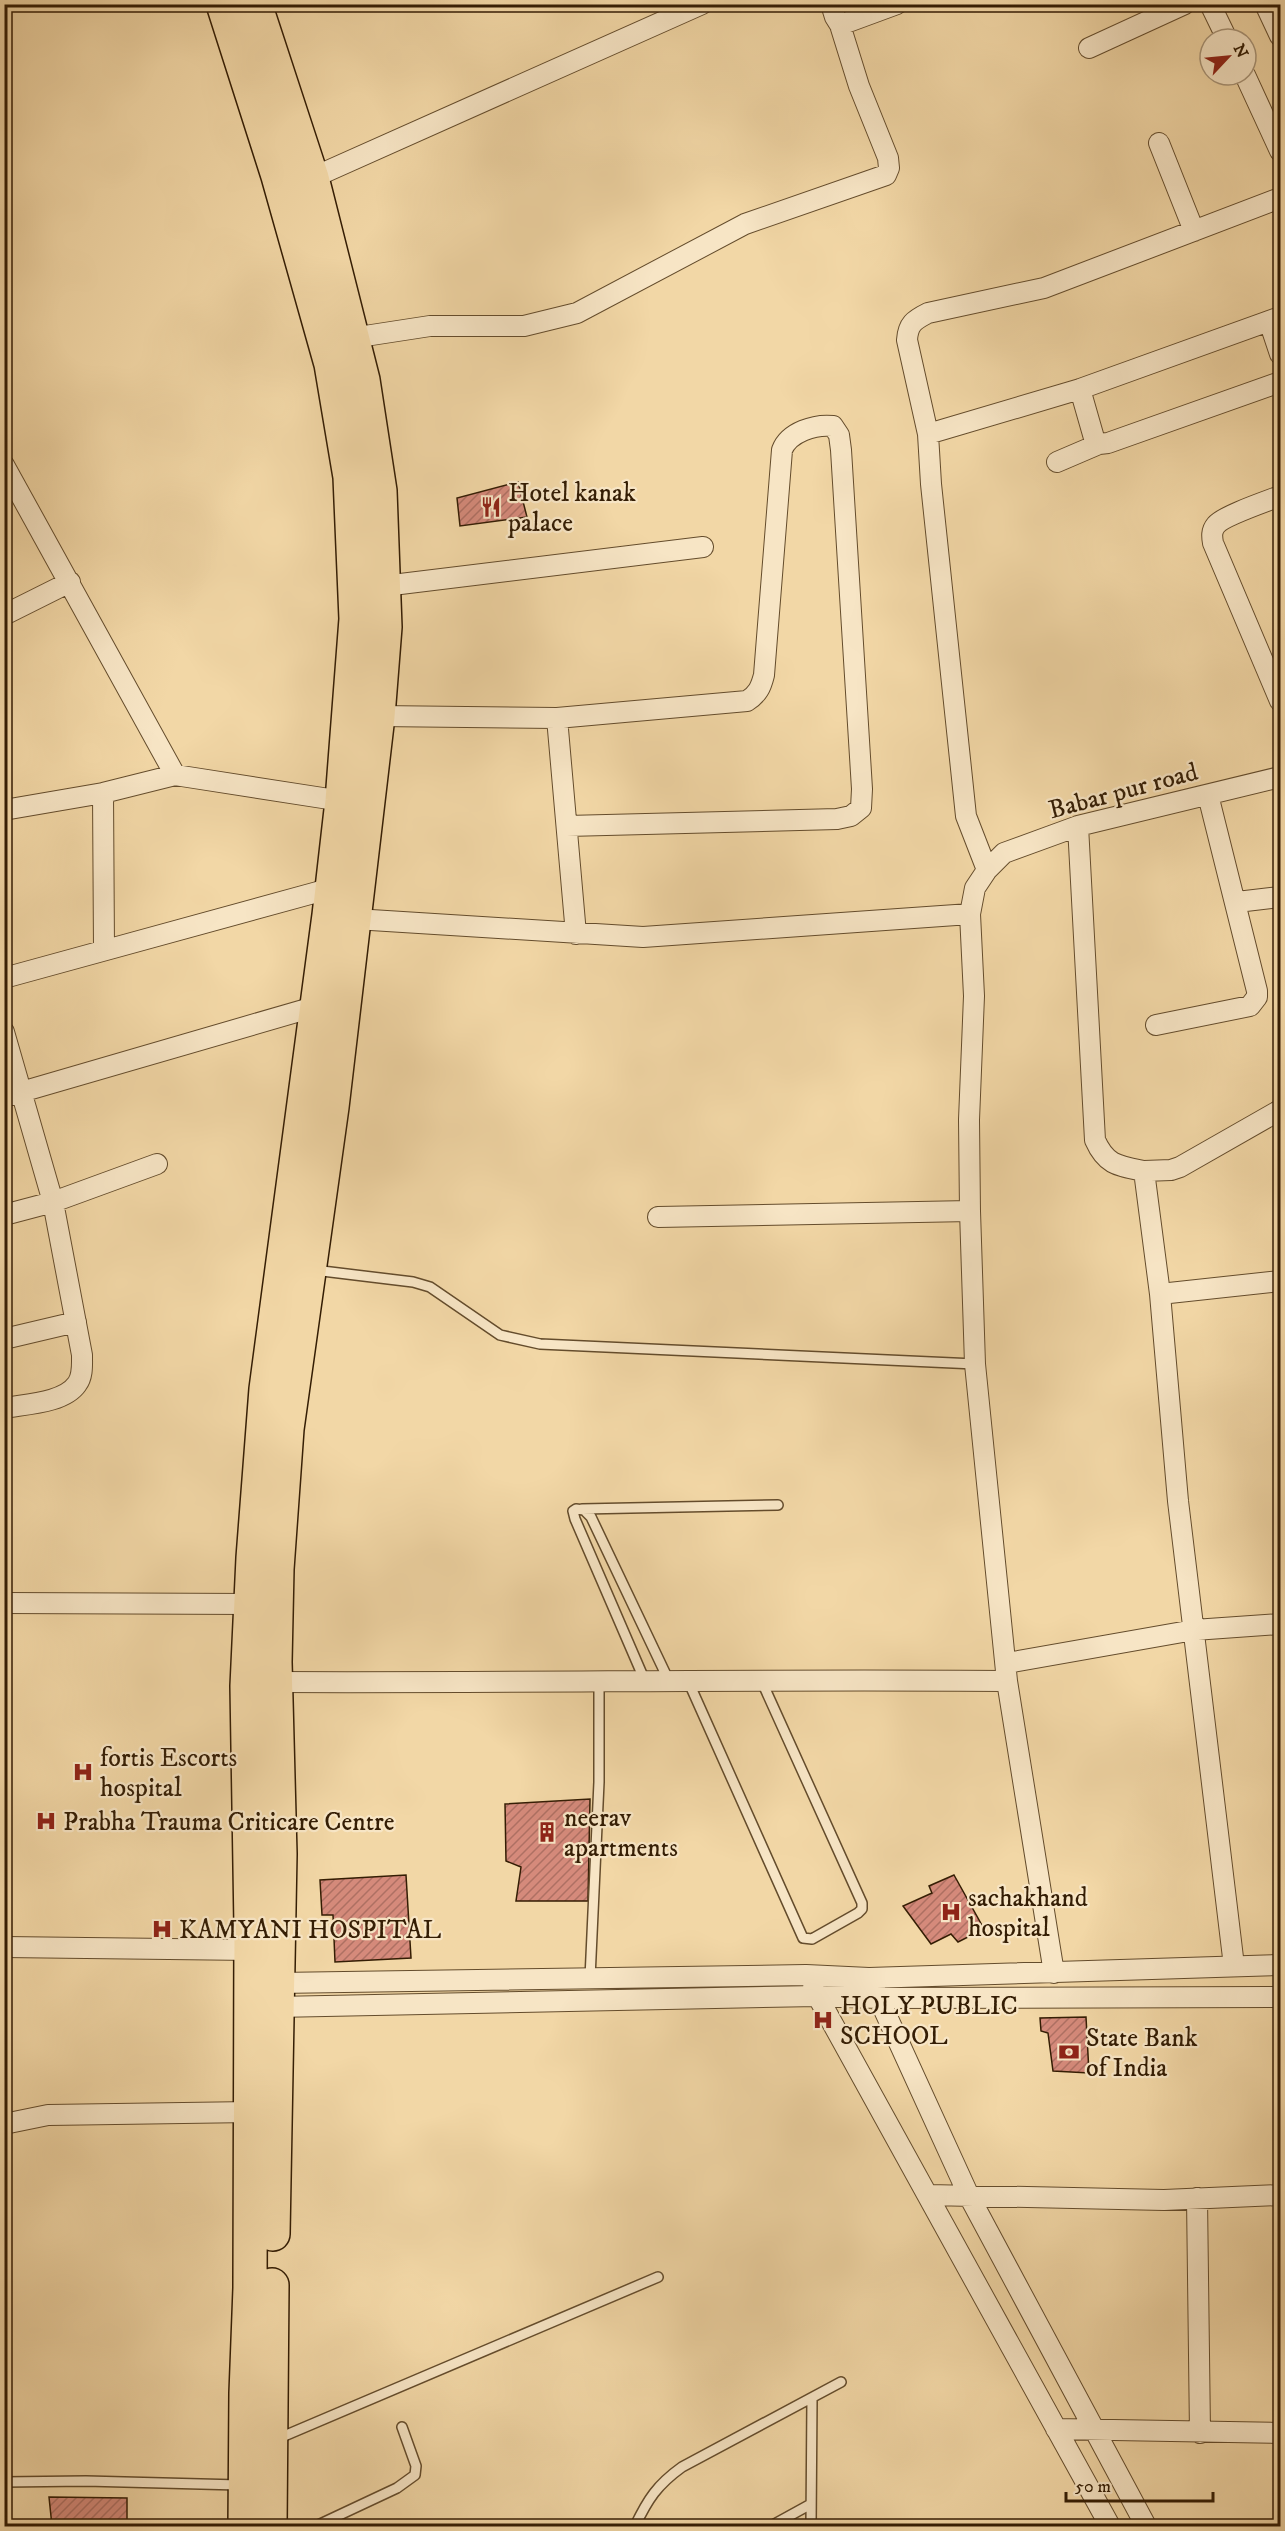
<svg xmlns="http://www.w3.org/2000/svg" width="1285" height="2531" font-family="'IM FELL DW Pica',serif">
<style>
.building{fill:url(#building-hatch);stroke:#341d04;stroke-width:1.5}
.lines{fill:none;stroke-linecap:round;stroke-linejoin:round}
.lane-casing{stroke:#644c2c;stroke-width:12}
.street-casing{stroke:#644c2c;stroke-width:22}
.highway-casing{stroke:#341d04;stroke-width:36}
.lane{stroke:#f7e5c5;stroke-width:9}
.street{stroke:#f7e5c5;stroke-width:20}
.highway{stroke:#f2d7a6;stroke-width:33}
.labels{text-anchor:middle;stroke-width:4.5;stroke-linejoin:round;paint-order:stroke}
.poi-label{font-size:26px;fill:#341d04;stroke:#f7e5c5;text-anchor:start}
.street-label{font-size:26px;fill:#341d04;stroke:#f7e5c5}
</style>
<defs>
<pattern id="building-hatch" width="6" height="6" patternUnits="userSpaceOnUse" patternTransform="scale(1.5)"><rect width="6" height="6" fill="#d58a7b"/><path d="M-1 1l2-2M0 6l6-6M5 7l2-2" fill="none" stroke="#ae7063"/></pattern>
</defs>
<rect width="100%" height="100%" fill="#f2d7a6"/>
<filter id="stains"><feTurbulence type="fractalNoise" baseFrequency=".00333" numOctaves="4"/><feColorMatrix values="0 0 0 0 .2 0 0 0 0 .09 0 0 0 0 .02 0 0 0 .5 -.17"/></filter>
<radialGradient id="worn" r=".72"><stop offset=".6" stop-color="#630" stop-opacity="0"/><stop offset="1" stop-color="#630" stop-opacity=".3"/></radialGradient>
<!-- building -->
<path class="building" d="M518,482l9,35 -67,9 -3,-28z
M590,1799l-2,102h-72l5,-34 -15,-6 -1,-57z
M406,1875l5,83 -76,4 -2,-47h-11l-2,-35z
M954,1875l30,54 -26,13 -7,-8 -20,10 -28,-38 29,-13 -3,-7z
M1086,2017l3,56 -36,-2 -5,-38 -7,-2 -1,-13z
M49,2497l78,1v28h-75z"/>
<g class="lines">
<!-- lane casing -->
<g class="lane-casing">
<path id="lane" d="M314,1270l99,12 17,5 70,48 40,9 435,20
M582,1509l196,-4
M645,1681l-70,-162 -2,-8 3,-2 8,1 7,7 78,164
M689,1683l114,255 9,1 46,-26 4,-4v-6l-100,-221
M590,1978l9,-196v-99
M277,2439l381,-162
M4,2482l82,-1 153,4
M316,2526l81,-38 18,-13 1,-9 -14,-39
M635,2526c13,-27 22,-41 47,-59l159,-85
M771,2526l40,-22
M811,2526l1,-127"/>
</g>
<!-- street casing -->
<g class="street-casing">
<path id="street" d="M831,4l4,13 5,8 57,-21
M1210,4l17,35
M1265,4l15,32
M1089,48l96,-44
M1245,75l35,76
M1159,143l35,88
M312,178l390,-174
M1269,321l11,33
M352,338l78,-12h94l53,-13 168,-89 141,-49 3,-7 -1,-10 -29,-72 -19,-61
M1080,389l14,49 5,6 9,-1 172,-61
M928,434l152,-45 200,-72
M1057,462l42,-18
M4,465l171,310
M1280,496c-13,5 -57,20 -64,29 -5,6 -4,12 -3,18l67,158
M384,586l319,-39
M4,615l66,-33
M378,716l179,2 19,216
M557,718l190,-17c11,-7 14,-14 17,-26l18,-225c7,-18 33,-26 51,-24l6,9 2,15 21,339 -1,19 -10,8 -14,3 -270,7
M103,793l1,156
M4,810l99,-17 72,-18 167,26
M1078,826l17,314c11,25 23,26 49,31l16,123 18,207 56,465
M987,870l-21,-54 -35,-332 -3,-50 -21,-94c1,-16 7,-20 21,-27l116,-25 236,-90
M1237,902l43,-5
M355,919l288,18 327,-23
M4,978l328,-90
M1156,1025l94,-19 7,-9v-6l-49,-196
M4,1032l49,170 29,153c0,10 1,21 -5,29 -13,19 -51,20 -73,24
M4,1097l313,-91
M1144,1171l27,-1 9,-3 100,-57
M4,1215l49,-13 104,-38
M658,1217l312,-6
M1160,1294l120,-13
M4,1339l72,-17
M4,1603l247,1
M1007,1663l187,-33 86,-6
M276,1682c243,1 487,-3 731,-1
M4,1947l247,3
M1054,1973l-47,-292 -32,-317 -5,-153 -1,-91 5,-124 -4,-82 5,-26 12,-18 17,-17 74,-27 202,-49
M278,1983l528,-8 63,3 411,-13
M813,1988l297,538
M874,1988l95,208 177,330
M276,2007l541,-11 61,2 402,-1
M4,2124l44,-9 203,-3
M929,2195l235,5 116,-5
M1197,2198l3,235
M1056,2429l224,4"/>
</g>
<!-- highway casing -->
<g class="highway-casing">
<path id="highway" d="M223,4l55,172 53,188 19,113 6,142 -14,182 -13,114 -63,474 -13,169 -6,128 4,241 -1,361 -4,105 -1,133
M255,4l57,174 51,202 17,111 5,136 -7,89 -46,391 -45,322 -10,140 -2,93 5,192 -7,380
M270,2526l2,-241"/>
</g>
<!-- lane -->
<use href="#lane" class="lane"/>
<!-- street -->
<use href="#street" class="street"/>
<!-- highway -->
<use href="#highway" class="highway"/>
</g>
<!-- icons -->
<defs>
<g id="restaurant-bare" transform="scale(1.62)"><path d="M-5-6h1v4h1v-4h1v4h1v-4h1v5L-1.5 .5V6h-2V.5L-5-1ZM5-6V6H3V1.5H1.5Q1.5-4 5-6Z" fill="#8f2418" stroke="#f7e5c5" stroke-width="2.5" paint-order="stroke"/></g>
<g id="hospital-bare" transform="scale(1.62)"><path d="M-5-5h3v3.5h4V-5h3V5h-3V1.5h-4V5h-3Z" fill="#8f2418" stroke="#f7e5c5" stroke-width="2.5" paint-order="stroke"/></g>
<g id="building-bare" transform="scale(1.62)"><path d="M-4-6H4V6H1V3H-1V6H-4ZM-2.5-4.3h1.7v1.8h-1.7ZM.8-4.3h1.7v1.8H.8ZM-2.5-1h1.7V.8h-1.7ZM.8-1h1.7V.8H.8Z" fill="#8f2418" stroke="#f7e5c5" stroke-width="2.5" paint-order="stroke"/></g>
<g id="bank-bare" transform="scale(1.62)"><path d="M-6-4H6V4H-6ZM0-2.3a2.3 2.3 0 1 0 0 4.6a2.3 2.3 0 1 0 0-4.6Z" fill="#8f2418" stroke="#f7e5c5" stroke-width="2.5" paint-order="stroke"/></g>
</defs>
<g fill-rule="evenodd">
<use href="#restaurant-bare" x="491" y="507"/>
<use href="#hospital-bare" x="83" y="1772"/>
<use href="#hospital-bare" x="46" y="1821"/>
<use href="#building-bare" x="547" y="1832"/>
<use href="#hospital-bare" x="951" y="1912"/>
<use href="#hospital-bare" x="162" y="1929"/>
<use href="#hospital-bare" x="823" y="2020"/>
<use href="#bank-bare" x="1069" y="2052"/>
</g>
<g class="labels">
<!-- poi labels -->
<g class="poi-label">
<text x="508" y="501">Hotel kanak<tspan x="508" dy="30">palace</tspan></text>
<text x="100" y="1766">fortis Escorts<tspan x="100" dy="30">hospital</tspan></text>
<text x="564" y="1826">neerav<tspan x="564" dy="30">apartments</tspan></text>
<text x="63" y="1830">Prabha Trauma Criticare Centre</text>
<text x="968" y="1906">sachakhand<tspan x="968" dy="30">hospital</tspan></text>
<text x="179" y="1938">KAMYANI HOSPITAL</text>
<text x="840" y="2014">HOLY PUBLIC<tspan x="840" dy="30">SCHOOL</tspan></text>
<text x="1086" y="2046">State Bank<tspan x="1086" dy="30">of India</tspan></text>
</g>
<!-- street labels -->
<g class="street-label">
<text transform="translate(1123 790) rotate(-15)" y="9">Babar pur road</text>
</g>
</g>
<!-- margin -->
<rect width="1285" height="2531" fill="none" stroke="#f2d7a6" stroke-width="24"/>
<rect x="6" y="6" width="1273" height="2519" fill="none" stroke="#341d04" stroke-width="3"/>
<rect x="12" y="12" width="1261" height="2507" fill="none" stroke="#341d04" stroke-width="1.5"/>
<!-- north arrow -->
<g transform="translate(1228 57) rotate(64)"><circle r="28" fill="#f7e5c5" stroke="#a99578" stroke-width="1.5"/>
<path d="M0-4.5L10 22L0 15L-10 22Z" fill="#8f2418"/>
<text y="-9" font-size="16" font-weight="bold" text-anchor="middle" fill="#341d04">N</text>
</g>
<!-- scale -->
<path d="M1066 2492v9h147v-9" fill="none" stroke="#341d04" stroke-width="3"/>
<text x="1075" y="2492" font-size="18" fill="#341d04" stroke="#f7e5c5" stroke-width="4.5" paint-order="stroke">50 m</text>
<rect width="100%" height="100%" filter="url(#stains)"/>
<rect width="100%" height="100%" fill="url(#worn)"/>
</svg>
